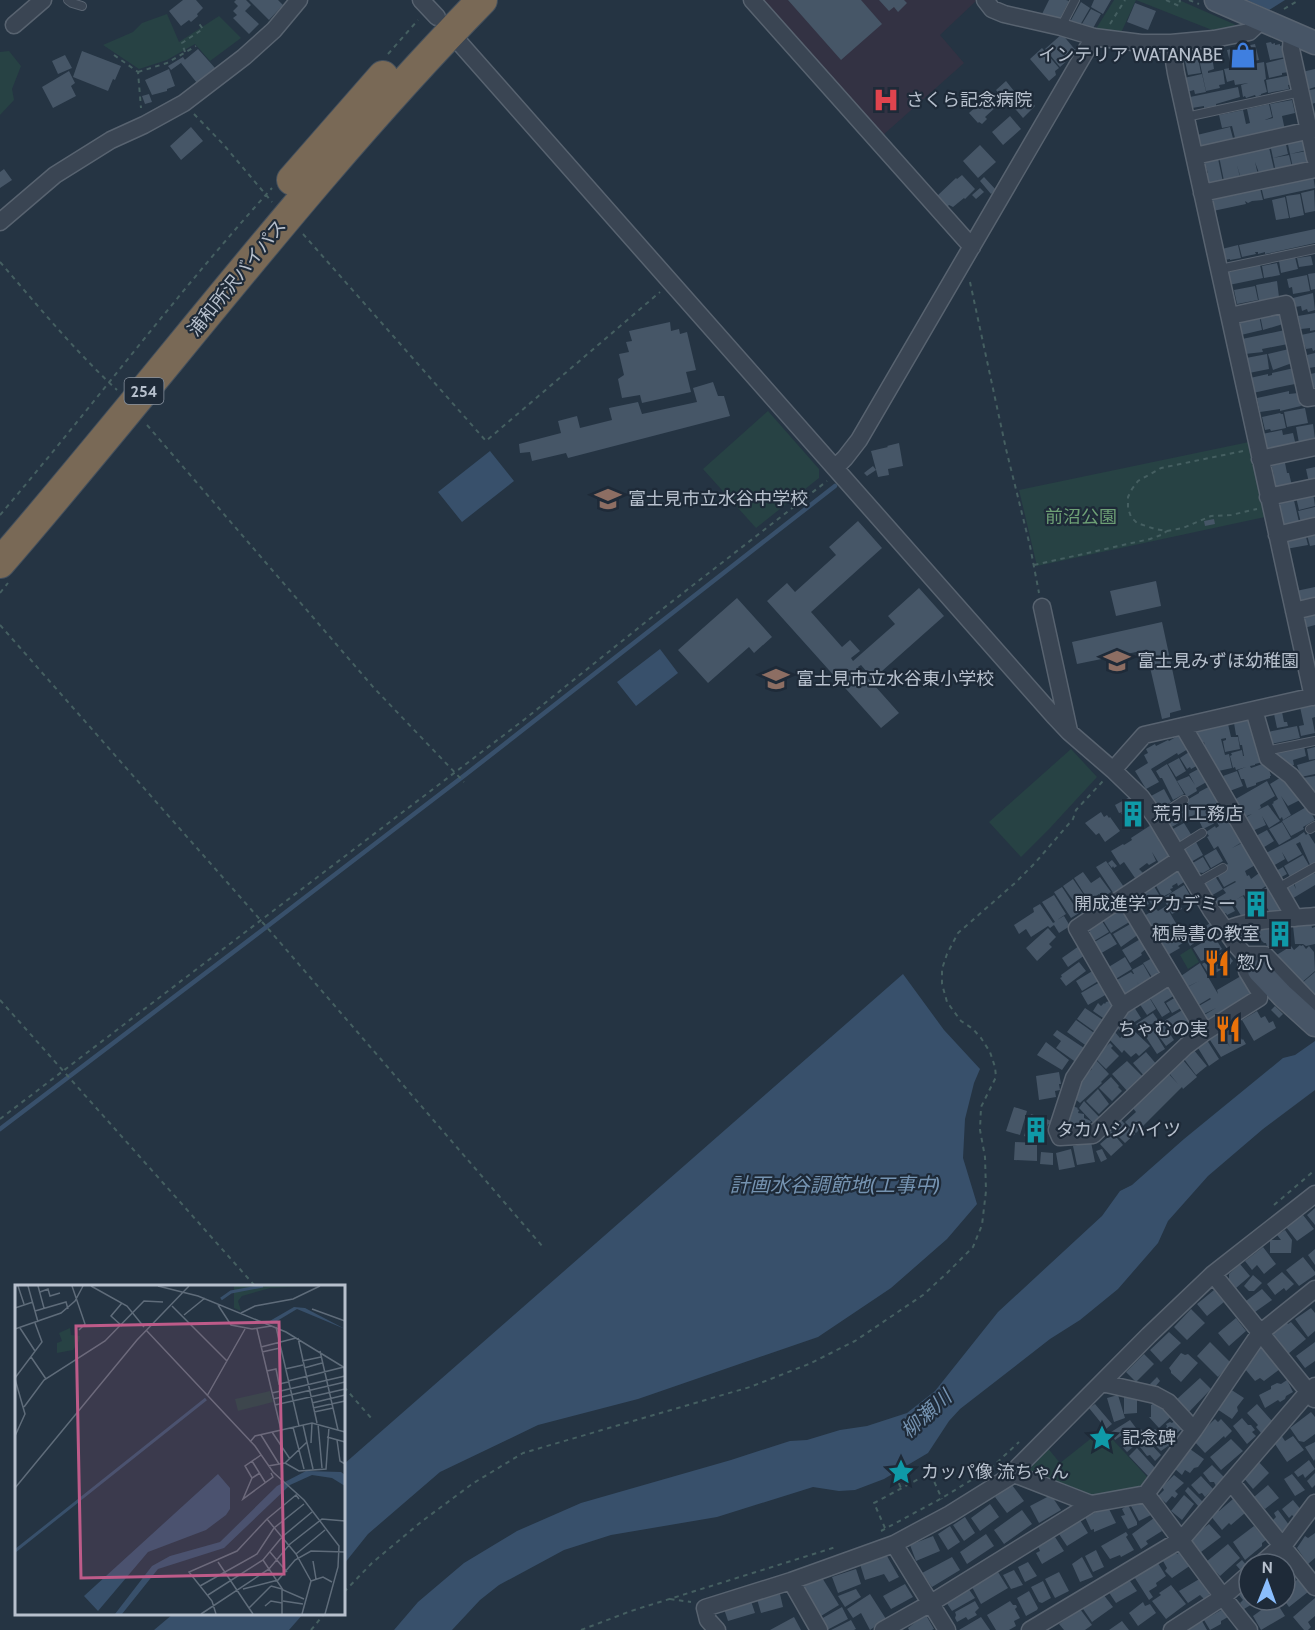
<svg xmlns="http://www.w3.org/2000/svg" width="1315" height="1630" font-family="Cabin,'Noto Sans JP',sans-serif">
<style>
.medical{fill:#333243}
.green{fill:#274244}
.water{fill:#38506b}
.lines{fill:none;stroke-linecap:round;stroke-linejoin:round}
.stream{stroke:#38506b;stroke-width:4.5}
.building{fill:#465667}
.lane-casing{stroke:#586370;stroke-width:10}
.street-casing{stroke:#586370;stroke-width:19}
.secondary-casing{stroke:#586370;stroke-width:25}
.highway-casing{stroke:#44505d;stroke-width:32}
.path{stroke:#455f61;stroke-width:2;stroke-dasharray:4.5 4.5;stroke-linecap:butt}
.lane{stroke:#3a4553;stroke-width:8}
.street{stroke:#3a4553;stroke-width:16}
.secondary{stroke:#475566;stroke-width:22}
.highway{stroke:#796956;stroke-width:30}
.labels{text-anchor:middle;stroke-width:4.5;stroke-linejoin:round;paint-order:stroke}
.shield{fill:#1e2a38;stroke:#8993a0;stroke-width:1.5}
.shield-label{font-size:16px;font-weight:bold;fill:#b7c0cd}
.poi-label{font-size:18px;fill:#b7c0cd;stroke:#1e2a38;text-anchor:start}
.street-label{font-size:18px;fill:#b7c0cd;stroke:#1e2a38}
.park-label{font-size:18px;fill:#6d9f75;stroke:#1e2a38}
.water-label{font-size:20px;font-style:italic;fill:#7593b1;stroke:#1e2a38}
.inset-river{fill:none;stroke:#38506b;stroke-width:3}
.inset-road{fill:none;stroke:#5f6c7a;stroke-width:1.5}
.view{fill:#be5b89;fill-opacity:0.15;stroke:#be5b89;stroke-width:3}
.inset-edge{fill:none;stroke:#b7c0cd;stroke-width:3}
</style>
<rect width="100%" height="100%" fill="#253443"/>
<!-- medical -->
<path class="medical" d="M759,0h216l1,1 -36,34 24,28 -82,73z"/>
<!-- green -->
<path class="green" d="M1114,0h65l57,25 -10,4 -14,1 -76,-30 -16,35 -26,-3z
M167,14l12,28 40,-26 22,22 -31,23 -15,-17 -28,16 -28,9 -36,-24 30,-13 9,-9z
M9,51l12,15 -9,23 2,11 -14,15v-63z
M768,411l51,58v9l-63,50 -53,-59z
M1249,442l16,75 -228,49 -18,-76z
M1071,749l26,28 -47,51 -29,29 -32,-35z
M1191,948l8,14 -11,7 -8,-14z
M1103,1429l47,51 -9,11 -44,6 -72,-23 -3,-7 24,-21 14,17z"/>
<!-- water -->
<path class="water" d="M1247,0h38l-16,10z
M490,451l24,30 -52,41 -24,-30z
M660,649l18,24 -42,33 -19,-24z
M903,974l41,56 36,39 -6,14 -9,36 -2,39 14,46 -30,35 -56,49 -73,49 -180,62 -100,26 -98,47 -72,62 -24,30v-100z
M1315,1041v49l-52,39 -55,47 -40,45 -10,22 -40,46 -38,31 -30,19 -90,70 -11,12 -21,32 -44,26 -29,11 -16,1 -26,-4 -96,30 -106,18 -47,15 -65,35 -19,15 -28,30h-58l24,-28 46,-39 53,-32 64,-28 150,-43 59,-19 17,-1 33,-10 27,-4 40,-13 28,-22 63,-79 104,-96 18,-25 12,-6 52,-46 99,-81 12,-3z
M173,1614h130l-14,16h-135z"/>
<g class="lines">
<!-- stream -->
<path class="stream" d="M0,1129l269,-204 196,-150 370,-289"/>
</g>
<!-- building -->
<path class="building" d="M183,0h13l7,8 -6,6 1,2 -7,6 -2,-2 -8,6 -12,-15z
M236,0h10l5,5 -6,6 14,13 -10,10 -16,-16 4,-3 -4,-4 5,-5 -4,-4z
M249,0h29l5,5 -14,15z
M788,0h73l21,24 -41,36z
M879,0h25l3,3 -9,9 -4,-5 -5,4z
M1049,0h17l3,1 -10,20 -18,-5z
M1094,0h17l-8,14 -12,-7z
M1081,2l9,6 -11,19 -9,-5z
M1135,3l21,8 -8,19 -21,-8z
M1091,9l10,5 -9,16 -10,-6z
M1062,34l15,18 -17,15 -15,-18z
M1271,42l1,2 3,-1v2l5,-1v2l3,-1 3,12 -16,3 -4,-17z
M1255,44l4,16 -28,6 -4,-16z
M1042,48l17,20 -4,3 1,4 -7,6 -19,-22z
M198,49l17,19 -18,15 -16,-20z
M82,51l39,15 -6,14 -2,-1 -5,12 -35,-14z
M1214,51l2,11 -3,1 1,6 -6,2v2l15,-3 2,14 -6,1 1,3 -14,3 -8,-37z
M65,55l7,13 -14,6 -6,-13z
M183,57l2,3 -14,10 -3,-4z
M1198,58l3,15 -13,2 -3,-14z
M1286,58l3,14 -7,1v2l-13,3 -3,-15z
M1264,62l2,17 -2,1 3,12 -6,2v1l-5,2 -1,-2 -9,3 -1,-2 -2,1 -2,-12 7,-2 -13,2 -1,-5 -7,2 -3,-13z
M169,69l6,17 -8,3v2l-15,4 -7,-15z
M1315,69v18l-9,3 -4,-18z
M69,71l6,12 -4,3 5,10 -23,12 -11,-21z
M1202,74l4,18 -11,2 -1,-4 -7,2 -3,-14z
M1291,75l2,9 -5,1 1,4 -21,4 -2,-13z
M1006,81l8,10 -10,8 -8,-9z
M1238,87l2,10 -24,7v2l-12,2v-2l-12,2 -2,-11z
M1315,89v14l-7,2 -3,-14z
M1023,93l12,13 -12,12 -12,-14z
M149,94l3,8 -7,2 -3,-8z
M988,96l9,10 -12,11 2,2 -5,5 -3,-2 -1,1 -9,-10z
M1292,100l3,13 -13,3 3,14 -50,8 -3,-12 -10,2 -3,-13 24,-5 3,14 4,-1 -3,-14 22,-5 3,13 -7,3 8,-2 -3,-14z
M1010,116l11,13 -18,16 -11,-13z
M191,127l12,14 -22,19 -11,-14z
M1230,127l4,15 -32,5v-2l-3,1 -2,-11z
M1302,136l5,14 -17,4 -3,-14z
M1285,140l3,14 -15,4 -3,-14z
M1268,143l6,26 -15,4 -4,-11 3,13 -17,4 -4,-14 3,12 -16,4 -5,-25z
M980,145l16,17 -18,16 -15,-17z
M1307,151l1,11 -2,2 -13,4 -3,-14z
M1217,154l6,28 -16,4 -2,-12 3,-1 -5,-14z
M1289,155l3,12 -16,5 -3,-14z
M4,169l8,11 -12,8v-16z
M962,175l13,14 -10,10 -1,-1 -11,9 -4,-2 -2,2 -10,-11 19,-18 1,1z
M1313,175l2,13 -51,11 -3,-13z
M984,177l12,13 -5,4 -11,-13z
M980,188l4,4 -8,7 -4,-4z
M1260,188l3,12 -11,1 -4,2 -3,-2 1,3 -33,7 -2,-10 2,-1 -1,-2 27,-8 1,4 4,-1v-2z
M1314,190l1,21 -10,2 -4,-20z
M1300,194l4,21 -14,3 -4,-22z
M1285,197l4,21 -13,2 -4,-20z
M1315,229v14l-50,11v-2l-7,2v-2h-3l1,2 -14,3 -3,-12z
M1238,245l3,13 -11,2v-1l-6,1 -2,-11z
M1311,256l2,9 -14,2 -2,-9z
M1295,257l3,12 -17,4 -2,-12z
M1277,263l3,12 -16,3 -2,-12z
M1260,265l3,13 -34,7 -1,-13z
M1315,273v16l-4,1 -3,-16z
M1307,275l3,16 -17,3 -1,-7 -3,1 -2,-9z
M1277,281l2,16 -2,1 -18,3 -3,-16z
M1255,286l3,14 -21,4 -3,-14z
M1313,293l2,17 -7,2 -1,-3 -5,2 -1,-5 -6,1 -2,-9z
M1281,313l2,11 -20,6 -3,-15z
M1315,313v17l-5,1v-3l-9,1 -3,-13z
M1259,315l3,15 -21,5 -2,-12h2v-3z
M670,322l1,9 8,-2 1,5 7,-2 9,38 -10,2 5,20 -49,11 -2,-8 -18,3 -4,-19 6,-4 -5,-21 10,-2 -3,-10 6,-1 -3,-10z
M1285,330l3,14 -26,5 1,3 -18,2 -3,-15z
M1315,332v18l-2,1 -1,-3 -6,1 -5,-14z
M1289,349l3,14 -19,7 -5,-16z
M1315,353v14l-6,1 -2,-13z
M1267,354l2,15 -20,4 -3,-15z
M1294,368l1,16 -20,4 -2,-11 2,11 -22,5 -3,-15 18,-4v2l4,-1v-2z
M1315,373v14l-6,2 -3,-14z
M713,382l5,14h6l6,20 -162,42 -2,-5 -34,8 -2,-9 -10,1 -1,-9 42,-11 -3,-12 19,-5 3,12 32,-8 -3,-12 29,-6 4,12 55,-12 -4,-14z
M1289,391v3l9,-1 3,13 -21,5v-2l-20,3 -3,-14z
M1305,408l3,15 -21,4 -3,-15z
M1280,413l1,1h2l3,14 -15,3 -1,-2 -5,1 -3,-13z
M1313,424l2,15 -16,4 -3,-16z
M1282,430l1,5 10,-2 3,13 -30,4 -4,-16z
M899,443l4,23 -15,3 1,6 -11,2 -7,-26 17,-4 -1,-1z
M1284,458l3,15h2l3,13 -19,3 -3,-12 4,-1 -3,-14z
M873,466l3,4 -9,6 -3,-3z
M1315,467v15l-6,1 -3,-14z
M1313,493l2,13 -16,4 -3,-13z
M1293,496l6,26 -18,3 -4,-21 2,-1 -1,-4z
M1315,507v13l-14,3 -3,-12z
M1214,519l1,5 -10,2 -1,-5z
M858,521l24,27 -71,64 31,35 8,-7 10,11 -9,7 2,3 42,-37 -7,-8 31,-28 25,28 -71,63 -12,-14 -3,2 41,46 -18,15 -114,-127 20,-18 8,9 41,-37 -7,-8z
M1305,533l3,12 -22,4 -1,-8z
M1315,533v12l-5,1 -3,-11z
M1156,581l5,25 -45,10 -6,-25z
M1315,587v14h-17l-2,-10z
M737,598l35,39 -18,16 -5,-6 -41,36 -30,-33z
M1315,611v14l-11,3 -2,-11z
M1162,622l19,88 -11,3v4l-8,2 -16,-69 -69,14 -5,-22z
M1312,705h3v12l-3,1 3,15 -14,3 -2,-10 5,-1 -4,-18z
M1282,712l2,10h3l1,4 -11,2 -3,-14z
M1248,719l2,2 13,41 -8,2v1l-5,1 1,2 14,-5 3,3 3,10h-1v2l-14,5v2l-9,3 -3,-9h-3l-3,-9 8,-3 -10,3 -1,-3 -2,1 -3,-12 2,-1 -1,-2 11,-3 1,6h1l-2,-11h-2l-2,-10h-2l-2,-12z
M1228,724l3,13h7l2,12 -15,3 -2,-11 3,-1v-2l-5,1 4,16 4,-1 3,14 -18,4 -3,-15 -3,1 -4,-16 -5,2 -5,-13z
M1297,726l3,12 -29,6 -3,-12z
M1179,735l9,14 -10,6 -1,-2 -26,16 8,13 -13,7 -11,-18 13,-8 -4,-8 4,-2 -2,-4 9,-5 1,2 12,-6 1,1z
M1304,746l2,10 -13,4 1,5 -9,2 -9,-13 -1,-2z
M1315,747v12l-6,1 -2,-11z
M1192,750l8,14 -9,5 -1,-2 -3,2 -7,-11z
M1179,758l7,13 -10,6 -8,-13z
M1315,760v14l-14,3 -4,-12z
M1167,764l17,30 -11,6 -11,-22h-2l-4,-7z
M1202,767l8,13 -14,8 1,3 -10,6 -10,-16 12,-5 6,9 -6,-11z
M1237,771l6,15 -16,6 -5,-13 2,-1 -1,-2z
M1283,776l9,15 4,-2 6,10 -14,7 -7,-10 10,19 -8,5 -1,-3 -2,2 -8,-15 2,-1 -1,-1 5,-3 -8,-15z
M1315,776v19l-12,-17z
M1267,781l8,15 -15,9 1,3 -3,2 10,-5 12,16 -11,7 -7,-12 4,9 -16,7 -7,-13 9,-5 -8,3 -10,-17z
M1212,785l32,56 -12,7 12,-6 13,22 -12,7 2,5 2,-1 2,4 11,-8 8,12 -14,10 9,16 -10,5 -11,-19 -7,4 6,-3 11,19 -11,4 -12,-20 -2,1 6,11 -8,4 -1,-2 -2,1 -3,-6 -2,1 -5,-9 12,-7 -3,-4 13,-7 -1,-1 -11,6 -7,-12 11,-7 -2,-3 2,-1 -10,-18 -4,3 -7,-12 2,-1 -3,-4 9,-6 1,2 3,-2 -2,-4 -14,7 -7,-15 -12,6 -7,-12 11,-6 -1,-2 12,-7v-1z
M1164,789l7,13 -12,7 -8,-13z
M1130,797l3,7 2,-1 10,13 -14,10 -10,-13 2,-1 -4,1 -4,-8z
M1308,806l7,14 -12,7 1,2 -13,7 -9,-15z
M1176,810l6,11 -12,7 -6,-11z
M1101,812l3,5 3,-2 2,3 1,-1 10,14 -15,11 -6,-9 -3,2 -11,-12z
M1282,822l9,16 -12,7 -10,-16z
M1184,823l8,13 -13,7 -8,-13z
M1151,825l10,15 -2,1 11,16 -10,8 -8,-13 4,9 -7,4 -2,-2 -8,6 4,4 -8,5 -11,-16 -4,3 -9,-14 12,-7 1,1 8,-5 -1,-2z
M1267,830l7,11 -13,8 -7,-12z
M1304,832l2,3 2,-2 7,11v20l-4,3 -11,-25 -4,2 6,10 -14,8 -6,-10 3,7 -12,7 -9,-12 33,-17z
M1196,842l7,13 -12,7 -8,-12z
M1216,849l7,12 -12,7 -7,-12z
M1303,855l7,12 -20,10 -6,-11z
M1203,857l7,12 -7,4 -7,-1 -5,-8z
M1112,860l5,6 -3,2 -1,-2 -1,2 -4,-5z
M1106,861l18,26 -10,7 -18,-27z
M1283,867l4,7 -9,5 -4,-7z
M1176,868l8,14 -6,4 -1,-3 -5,3 1,2 -3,1 2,3 -10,5 -8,-15z
M1313,871l2,3v11l-25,15 -6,-12 9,-5 3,6 -2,-7z
M1083,872l8,11 9,-6 11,15 -9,6 -3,-4 -10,7 -15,-23z
M1215,876l8,13 -14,8 -7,-13z
M1073,879l17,25 -3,2 2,2 -7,5 -19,-27z
M1152,883l11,18 -10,6 -11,-18z
M1184,885l7,12 -12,7 3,5 -10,5 -9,-16z
M1271,885l13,25 -13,4 -14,-21z
M1062,887l17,26 -8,5 -17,-26z
M1141,890l8,14 -11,7 -6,-14z
M1054,895l12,19 -9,6 7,-4 6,10 -11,7 -5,-8 -4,3 -2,-2 -17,11 -5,-8 -7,5 -5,-9 20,-13 -1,-4 7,-4 13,19 2,-1 -13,-20z
M1121,903l10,18 -20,12 -10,-16z
M1166,906l11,19 -20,12 -15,-20 14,-8 2,2z
M1100,918l9,14 -15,9 -7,-15z
M1132,923l7,11 -18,13 -8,-13z
M1200,923l7,11 -17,12 -7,-13z
M1210,923l6,10 -5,2 -5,-9z
M1311,923l1,5 3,-1v17l-9,2 -3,-2h-8l-2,-18z
M1177,926l9,15 -8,5 2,2 -12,7 -13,-16z
M1283,927v1h4l1,11 -6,2 1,7 -12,1 -1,-3h-3l-1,-3h-2l-7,-7 -1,-6 15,-2v2h2v-2z
M1048,928l8,9 -7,7 3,3 -15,14 -11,-13z
M1110,933l7,11 -19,11 -7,-11z
M1214,936l8,13 -18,12v-1l-3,1 -8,-13z
M1142,938l6,9 -7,6 1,2 -12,8 -8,-13z
M1300,945l1,1 2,-1 3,4 3,-3 5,6 1,19 -15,13 -25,-28 16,-10 3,4z
M1079,946l6,9 -17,12 -6,-9z
M1224,951l4,7 2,-1 3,4 -2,2v1l-21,12 -8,-12z
M1125,957l7,12 -18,11 -7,-12z
M1154,957l9,14 -10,8 -10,-16z
M1079,962l7,9 -20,15 -6,-8 2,-1 -1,-2z
M1200,963l18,31 -1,-4 24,-14 11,19 -43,29 -8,-7 15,-9 -14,7 -5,-8 14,-8 -1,-1 -15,9 -11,-18 15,-8 -12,6 -6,-11z
M1143,964l9,16 -11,7 -5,-6 4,5 -16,12 -9,-17 16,-9 2,2h1l-2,-4z
M1094,970l6,10 -18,11 -6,-10z
M1315,972v28l-14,-16z
M1100,982l7,12 -19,11 -7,-12z
M1168,986l7,9 -11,7 6,10 -8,5 -12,-19z
M1149,997l7,12 -9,6 -8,-12z
M1176,997l7,10 -11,6 -6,-10z
M1114,1000l3,5 -11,15 -13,-9 5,-8 3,3 3,-3 1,1 1,-2z
M1275,1006l8,8 -4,4 -8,-8z
M1134,1007l7,11 -13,8 1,2 -8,5 -5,-8 8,-12z
M1085,1008l21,14 -8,12 -21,-15z
M1184,1009l7,12 -20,12 -7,-12z
M1257,1011l4,7 4,-2 4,7 4,-2 3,7 -22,13 -12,-21z
M1153,1013l5,7 -17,11 -5,-7z
M1076,1020l21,15 -9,12 -21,-15z
M1162,1022l12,18 -8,6 -13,-18z
M1232,1022l10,18 1,-1 3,5 -25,13 -13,-20 11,-7 11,17 -10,-19z
M1131,1028l19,18 -11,10 -3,-3 -5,4 -7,-7 -2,3 -14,-15 7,-6 5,6z
M1152,1028l13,21 -8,5 -13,-20z
M1057,1030l30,20 -10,13 -21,-15 5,-7 -8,-6z
M1205,1037l14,22 -10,7 -14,-23z
M1046,1042l23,18 -7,10 -25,-15z
M1110,1043l3,3 -2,2 8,8 -13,13 -12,-12z
M1193,1049l14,17 -11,9 -12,-16z
M1146,1052l12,14 -13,11 -12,-14z
M1096,1060l13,14 -8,8 1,1 -22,20 -6,-5 1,-10 9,-8 -2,-2 10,-9 -2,-3z
M1183,1060l14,17 -14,12 -1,-2 -46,46 -11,-11 11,-10 -4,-5 26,-23 9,9 -10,-10 11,-10 10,11 -9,-11z
M1127,1061l17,17 -15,15 -17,-19z
M1059,1072l2,12h-2l1,6 -5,1 1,6 -17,3 -3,-24z
M1111,1077l8,9 -1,1 4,4 -10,10 -13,-13z
M1098,1089l11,15 -10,10 -13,-13z
M1084,1101l17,18 -6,6 -16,-17z
M1069,1105l9,3 -1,1 2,1 -1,3 6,1v4l7,3 -1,2 3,1 -3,7 -26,-2z
M1014,1107l13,4 -7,24 -14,-4z
M1031,1114l21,7 -2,4 -2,-1 -5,18 -19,-6z
M1118,1117l17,17 -10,9 -11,-11 3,-3 -6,-5z
M1111,1131l12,14 -12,11 -11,-12 7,-6 -2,-2z
M1015,1142l22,1v18l-23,-1z
M1091,1142l4,20 -18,3 -4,-19z
M1071,1149l4,18 -16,3 -3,-17z
M1102,1149l5,10 -6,3 -5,-11z
M1041,1152l12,1v12l-13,-1z
M1315,1208v17l-8,-10z
M1303,1215l11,14 -17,12 -11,-14z
M1285,1230l7,10 -1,13h-21v-13h11l-4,-5z
M1263,1247l13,17 -12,10 -7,-9 -5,5 -7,-9z
M1315,1249v16l-7,-10z
M1303,1257l12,15v3l-16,11 -13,-16z
M1240,1264l10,12 -14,12 -7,-8v-6z
M1282,1272l12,12 -8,7 -2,-3 -9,7 -8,-11z
M1253,1275l9,8 -8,8h-5l-5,-5z
M1262,1289l10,11 -17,12 -9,-11z
M1214,1290l10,12 -17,14 -10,-12z
M1311,1308l4,5v18l-7,6 -13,-18z
M1191,1309l14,14 -18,17 -13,-13z
M1236,1318l10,13 -17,15 -11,-13z
M1286,1322l2,2 3,-2 15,17 -18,15 -16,-18 1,-6z
M1169,1332l12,11 -20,19 -11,-12z
M1210,1342l21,21 -13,14 -21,-21z
M1315,1342v19l-10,7 -9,-12z
M1263,1347l17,22 -16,12 -4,-3 -5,3 -10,-12 11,-17z
M1181,1353l4,2 3,-1 10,9 -17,19 -10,-9v-2l-2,-3z
M1144,1354l10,10 -18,18 -10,-10z
M1157,1377l3,4 -6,7 -4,-4z
M1200,1378l11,11 -22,23 -12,-13z
M1287,1380l6,12 -7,4 -1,3 -5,3 -2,-2 -13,8 -6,-13 12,-6v-3l6,-3 4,1z
M1230,1389l14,9 -7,9 1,4 -6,8 -15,-10z
M1118,1395l7,23 -11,4 -7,-24z
M1124,1395h13v18l-13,1z
M1156,1402l17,13 -14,13 -10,-11h2v-12z
M1095,1404l17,20 -6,5 -17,-21z
M1257,1404l16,18 -12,11 -5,-6 2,-2 -11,-12z
M1311,1412l4,5v17l-11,8 -5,-1 -9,-13z
M1242,1418l6,7h3l4,5 -3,2 4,4 -9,8 -14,-18z
M1215,1419l3,3 3,-3 11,12 -7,7 -1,-2 -19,17 -12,-13z
M1130,1420l6,8 -12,9 -2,-2 -7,5 -4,-8z
M1175,1420l8,8 -13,11 -8,-7 1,-4h3l1,-2 -1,-2 4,-2 2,1z
M1141,1429l3,4 -3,2v3l-2,1v3l-12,10 -6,-7z
M1155,1429l17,16 -2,2 -2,-1 -7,5 -14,-14z
M1281,1435l4,6 8,-5 11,14 -17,12 -14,-21z
M1231,1439l12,12 -22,19 -11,-13z
M1147,1440l14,15 -6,6 -5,-6 -3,1 -7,-9z
M1315,1442v17l-1,2 -9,-14z
M1137,1448l19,21 -8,7 -19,-20z
M1190,1449l14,10 -6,8 -4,1 -4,5 -5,-3 -3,5 -7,-6z
M1309,1460l6,9 -10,9 -2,-4 -5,3 -4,-5z
M1258,1461l11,12 -16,16 -11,-13z
M1212,1465l13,13 -9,8 -2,-4h-4l-7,-9z
M1315,1473v12l-3,3 -5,-7z
M1292,1474l13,16 -10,6 -11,-17z
M1174,1475l10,8 -9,8 3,3 -3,4 -3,-2 -6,7 -8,-7 6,-6 -2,-3z
M1201,1476l12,13 -8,8 -3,-4 -3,1 -8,-9z
M1012,1485l12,16 -17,12 -12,-16z
M1268,1485l11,13 -14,11 -11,-12z
M1188,1487l15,15 -4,5 -14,-16z
M1051,1495l10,15 -22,13 -9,-17z
M1184,1495l10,9 -12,16 -11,-9z
M1233,1499l12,14 -14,12 -2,-2 -7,7 -12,-15 8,-6 1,2z
M1293,1500l9,11 -7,7 -3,-3 -3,3 -7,-9z
M1140,1503l4,1 6,6 1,5 -12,6 -8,-15 6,-2 1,1z
M990,1504l9,13 -19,14 -9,-13z
M1128,1505l9,17v3l-9,4 -7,-13 4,-1 -3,-6z
M1108,1507l8,16 -22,9v-3l-3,1 -6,-13z
M1022,1510l10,14 -28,20 -10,-14z
M1278,1510l14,19 -10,8 -10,-16 4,-4 -2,-4z
M965,1517l10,16 -11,8 -11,-16z
M1154,1518l8,13 -16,10 2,3 -7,5 -9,-15z
M1080,1520l8,13 -21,13 -8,-12z
M1209,1524l12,13 -20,15 -11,-14z
M950,1526l10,16 -12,8 -10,-16z
M1254,1526l12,14 -4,3v3l-17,14 -12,-18z
M1126,1532l2,3 -2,2 8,13 -13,7 -1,-2 -10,4 -9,-13z
M1315,1533v25l-7,6 -11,-16 8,-12 3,2z
M986,1534l8,12 -27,18 -7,-12z
M933,1536l7,15 -24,10 -6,-16z
M1055,1537l9,14 -22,13 -6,-11 4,-2 -2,-5z
M1228,1544l12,14 -20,18 -14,-14z
M1096,1550l8,17 -11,5 -8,-16z
M1181,1551l10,14 -19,13 -7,-7 2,-3 -4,-7 12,-9 2,2z
M887,1556l12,21 -10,5 -5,-8 -19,6 -5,-16z
M952,1557l8,13 -28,17 -10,-14z
M1082,1557l11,20 -13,5 -8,-18z
M1156,1560l10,16 -10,7 1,3 -8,5 4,6 -4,3 -16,-25z
M1242,1560l7,8 -5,6 -8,-9z
M1028,1562l9,14 -12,6 -7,-15z
M856,1569l5,15 -23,9 -6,-16z
M1014,1570l9,15 -12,4 -8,-14z
M998,1572l10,16 -27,16 -9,-17z
M1059,1572l10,19 -14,7 -10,-19z
M821,1576l18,29 -18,11 -18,-29z
M1128,1578l9,13 -21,12 -8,-12z
M1201,1578l10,15 -7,6 -4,-4 -12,8 -9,-12z
M1298,1579l10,13 -19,15 -5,-7h1v-10z
M1043,1581l8,17 -9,5 -3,-1 -8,-15z
M905,1584l8,13 -22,12 -8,-13z
M1171,1585l15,19 -20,15 -14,-18 9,-6 -2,-2z
M968,1588l7,10 -23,13 -6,-9z
M1249,1588v12h10l-15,9 -4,-6 3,-3 -4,-5z
M856,1589l5,8 -16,10 -7,-11z
M1029,1591l9,17 -1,2 -11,6 -9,-18z
M780,1594l3,13 -22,6 -4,-14z
M870,1594l16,25 -16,11 -9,-17 -8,5 -6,-9z
M1103,1594l10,13 -21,15 -11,-16 9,-5 2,2z
M1315,1598v18l-7,6 3,5 -3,3h-4l-11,-13z
M1275,1600l10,16 -24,14 -8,-14z
M751,1601l4,12 -27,8 -4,-12z
M975,1601l4,7 -4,4 2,3 -9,5 -2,-3 -9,5 -2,-4 1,-3 -1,-3z
M1010,1601l3,4h3l1,2 -2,2 5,9 -6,3 2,5 -7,4h-13l-9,-15z
M1143,1602l2,4 5,-2 6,9 -18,13 -9,-13z
M842,1607l6,12 -21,11 -6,-11z
M1080,1609l12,16 -7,5h-21l-5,-6z
M1223,1609l5,8 -7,4v3l-11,6 -6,-10z
M926,1615l8,14 -2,1h-23l-1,-2 9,-7v-2z
M794,1617l7,13h-31z
M981,1617l9,13h-31z
M851,1620l5,9 -2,1h-23z
M1122,1621l7,9h-20z
M1202,1621l5,9h-20z"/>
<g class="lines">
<!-- lane casing -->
<g class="lane-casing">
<path id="lane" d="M68,0l4,3 10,3
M1061,27l14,-27
M1186,117l115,-25
M1220,269l95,-20
M1266,751l49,-10
M1156,818l28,-18
M1310,829l5,-3
M1175,850l27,-17
M1195,884l28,-16
M1278,888l37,-21"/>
</g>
<!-- street casing -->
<g class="street-casing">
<path id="street" d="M421,0l16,17
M752,0l220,247
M985,0l7,9 12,5 57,13 33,10 47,6h30l43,-4 35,-7 13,-12
M14,25l29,-25
M450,32l603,683 16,17 44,38 28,27 15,21 55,92 25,35 23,26
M1292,33l-1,16 24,109
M1171,43l5,30 137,624
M1195,156l120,-27
M1202,193l113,-24
M0,222l55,-47 56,-35 33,-15 40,-22 60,-46 30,-27 25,-30
M1230,316l56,-12 21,94 8,-1
M1260,459l55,-12
M836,467l9,-9 14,-18 235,-403
M1268,497l47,-10
M1277,535l38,-9
M1042,607l27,124
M1294,611l21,-5
M1254,710l14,48 23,18 24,30
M1183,726l112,192
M1113,770l31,-35 171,-39
M1124,897l81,135
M1226,930c23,-11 63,-11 89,-14
M1171,975l-49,31 -48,72 -17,52 3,7 33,-2 93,-89 19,-14 54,-34v-7l-12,-20 -1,-16h19l50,52
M1122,1006l-45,-78 103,-69
M1213,1274l101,125
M1102,1383l53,12 13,7 26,28
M1014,1474l77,30
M1231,1482l84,105
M1146,1494c35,45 67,92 103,136
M894,1544l53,86
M1261,1564l25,-22 29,-39
M791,1581l28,49
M717,1630l-9,-10 -3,-12 86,-27 103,-37 56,-30 64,-40 2,-5 133,-134 64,-61 102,-80
M883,1630l48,-27 160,-99 55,-10 48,-64 66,-97 55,-44
M1030,1630l152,-91 126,-147 7,-6
M1172,1630l51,-33 26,-23"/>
</g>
<!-- secondary casing -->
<g class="secondary-casing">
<path id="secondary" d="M1216,0l99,43
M1259,971l24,25 32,29"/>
</g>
<!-- highway casing -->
<g class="highway-casing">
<path id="highway" d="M292,180l91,-104
M0,563c162,-187 309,-386 482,-563"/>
</g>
<!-- path -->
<path class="path" d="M1166,0l13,6 1,-6
M1189,0l10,4
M1284,9l15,-9
M1110,24l15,-24
M185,52l-3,-9 21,-14 -6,-8
M388,54l30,-34
M114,55l24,17 3,36
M138,72l29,-9 29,-17
M194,114l29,30 49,58
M303,234l183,207 174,-149
M0,262c38,44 75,89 117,128
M970,282l36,167 24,97 9,47
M147,425l227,263 90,94
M1243,451l-82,17 -23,13 -6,8 -4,8v11l3,9 6,6 18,6 12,2 16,-3 28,-12 20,-1 26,-6
M0,515c92,-108 177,-222 272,-327
M1034,565l116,-26 11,-4 6,-4
M0,593l8,-10
M0,625l271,307 272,315
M0,1000l255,286
M0,1119l525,-400 122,-98 180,-140
M1274,1205l41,-35
M344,1387l28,32
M895,1475l6,13
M885,1528l-11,-25 54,-29 5,5 9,20
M881,1531l61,-33 49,-30 28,-26
M344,1592l28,-29 49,-41 51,-38 51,-31 227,-66 59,-23 46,-23 68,-46 23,-21 27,-27 9,-22 4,-34 -1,-34 -5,-27 1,-23 15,-30 -1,-10 -5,-15 -9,-14 -8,-9 -12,-8 -14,-19 -5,-18v-15l5,-15 11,-21 57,-50 20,-20 38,-44 3,-9 27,-29
M670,1599l21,3
M311,1630l13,-16
M581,1630l50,-19 205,-64"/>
<!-- lane -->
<use href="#lane" class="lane"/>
<!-- street -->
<use href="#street" class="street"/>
<!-- secondary -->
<use href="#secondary" class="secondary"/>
<!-- highway -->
<use href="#highway" class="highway"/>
</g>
<!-- icons -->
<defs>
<g id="shop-bare" transform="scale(2.07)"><path d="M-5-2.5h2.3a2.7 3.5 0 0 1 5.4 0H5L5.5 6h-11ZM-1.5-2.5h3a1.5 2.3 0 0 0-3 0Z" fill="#3f7fe0" stroke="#1e2a38" stroke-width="2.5" paint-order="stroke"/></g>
<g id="hospital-bare" transform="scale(2.07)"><path d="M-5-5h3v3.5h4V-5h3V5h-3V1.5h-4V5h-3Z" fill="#e0444e" stroke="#1e2a38" stroke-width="2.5" paint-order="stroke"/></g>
<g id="school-bare" transform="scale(2.07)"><path d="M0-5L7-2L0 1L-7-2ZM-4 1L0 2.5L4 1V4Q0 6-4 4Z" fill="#8d6e63" stroke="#1e2a38" stroke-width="2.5" paint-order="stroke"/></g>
<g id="building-bare" transform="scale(2.07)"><path d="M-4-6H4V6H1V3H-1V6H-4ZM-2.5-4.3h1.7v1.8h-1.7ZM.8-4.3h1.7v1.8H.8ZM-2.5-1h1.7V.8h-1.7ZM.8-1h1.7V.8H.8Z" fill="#0f9aa8" stroke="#1e2a38" stroke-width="2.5" paint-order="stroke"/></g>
<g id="restaurant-bare" transform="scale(2.07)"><path d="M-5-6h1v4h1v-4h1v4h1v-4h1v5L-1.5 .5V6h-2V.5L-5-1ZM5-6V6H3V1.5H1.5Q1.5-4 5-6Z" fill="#e8710a" stroke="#1e2a38" stroke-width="2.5" paint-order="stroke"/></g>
<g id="sight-bare" transform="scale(2.07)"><path d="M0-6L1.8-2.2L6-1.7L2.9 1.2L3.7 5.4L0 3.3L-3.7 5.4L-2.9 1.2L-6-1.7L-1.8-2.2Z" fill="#0f9aa8" stroke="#1e2a38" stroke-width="2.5" paint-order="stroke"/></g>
</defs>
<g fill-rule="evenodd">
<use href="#shop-bare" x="1243" y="55"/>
<use href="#hospital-bare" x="886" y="100"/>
<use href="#school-bare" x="608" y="499"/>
<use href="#school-bare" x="1117" y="661"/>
<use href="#school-bare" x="776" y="679"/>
<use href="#building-bare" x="1133" y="814"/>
<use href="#building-bare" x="1256" y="904"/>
<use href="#building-bare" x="1280" y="934"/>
<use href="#restaurant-bare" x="1217" y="963"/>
<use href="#restaurant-bare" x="1228" y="1029"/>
<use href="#building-bare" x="1036" y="1130"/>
<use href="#sight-bare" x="1102" y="1438"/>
<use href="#sight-bare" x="901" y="1472"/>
</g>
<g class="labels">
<!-- shield labels -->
<rect class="shield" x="124.5" y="378" width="39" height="26" rx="4.5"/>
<g class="shield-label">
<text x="144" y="397">254</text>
</g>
<!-- poi labels -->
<g class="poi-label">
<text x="1223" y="61" text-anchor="end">インテリア WATANABE</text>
<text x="906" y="106">さくら記念病院</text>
<text x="628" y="505">富士見市立水谷中学校</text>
<text x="1137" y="667">富士見みずほ幼稚園</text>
<text x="796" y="685">富士見市立水谷東小学校</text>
<text x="1153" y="820">荒引工務店</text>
<text x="1236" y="910" text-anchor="end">開成進学アカデミー</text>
<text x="1260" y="940" text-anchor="end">栖鳥書の教室</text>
<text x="1237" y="969">惣八</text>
<text x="1208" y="1035" text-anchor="end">ちゃむの実</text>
<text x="1056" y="1136">タカハシハイツ</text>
<text x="1122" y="1444">記念碑</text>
<text x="921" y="1478">カッパ像 流ちゃん</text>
</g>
<!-- street labels -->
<g class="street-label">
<text transform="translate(237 278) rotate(-51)" y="6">浦和所沢バイパス</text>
</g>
<!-- park labels -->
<g class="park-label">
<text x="1081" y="523">前沼公園</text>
</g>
<!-- water labels -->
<g class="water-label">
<text x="835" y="1192">計画水谷調節地(工事中)</text>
<text transform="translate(926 1414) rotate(-42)" y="7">柳瀬川</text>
</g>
</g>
<!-- overview -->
<g transform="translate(15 1285)">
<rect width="330" height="330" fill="#253443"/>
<path d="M219,1h71l-35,2 -28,8 -4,5 3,10 -7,-3zM55,43l1,7 9,1 -1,5 -6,9 -16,3v-10l5,-2 -3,-8zM255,106l3,11 -35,9 -3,-12z" fill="#274244"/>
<path d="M279,22l11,1 40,21 -48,-20 -25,15 -4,-2zM291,186l35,1 4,3v11l-13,-8 -20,-3 -22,10 -66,63 -66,21 -36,45h-7l37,-48 18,-10 50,-14 57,-56zM203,189l12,14v21l-4,6 -20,15 -58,22 -50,59 -14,-15z" fill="#38506b"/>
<path class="inset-river" d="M206,14l10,-7 32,-6M0,266l191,-152"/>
<path class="inset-road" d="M3,1l6,18M13,1l10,36M23,1l6,22M57,1l13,38 -6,6M76,1l36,20 17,21M143,1l40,10 88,36 59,36M25,7l8,-3 2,7 10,-3M107,18l-11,13 11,10M203,20l13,20 21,4 19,-3M157,21l55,55M0,23l18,-6M297,24l33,12M20,26l31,-9 2,7M226,28l14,-7 38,-7 27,-13M169,30l21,-17M261,42l23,99M5,43l15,23M0,44l46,-16 14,-12 8,-15M242,44l24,101M131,45l109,116 18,26 31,28 35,46 -1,21 -13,47M283,53l19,85M246,62l35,-9M305,66l18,79M247,67l18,-4M16,72l15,22M287,76l19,-4M289,83l18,-5M270,84l18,-4M252,86l9,-2 3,15 9,-2M0,93l27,-36 -7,-19M0,94l10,35 -10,22M273,96l56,-14 1,9M257,108l73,-17M192,111l38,-67M258,114l72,-17M297,118l33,-8M260,120l70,-16M9,122l20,-27 61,-39 39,-40 19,1M298,123l32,-7M299,127l19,-4M303,139l4,44M288,140l10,44M278,142l11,42M257,147l18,27M246,150l18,29M312,152l18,5M322,155l3,21 5,3M235,157l5,-6 57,-13 33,9M296,158l1,-20M237,176l13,21M270,178l14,8 27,-2 3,-42M253,181l17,-3 22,-21M245,188l-8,5 -9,21 30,-22 -2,-4M237,193l-7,-12 16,-11M0,203l122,-148 52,-54M252,234l29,35 15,27 -9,33M255,267l17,20M281,269l29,-24M248,275l20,30 21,9M298,276l3,18M203,277l35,52M296,296l12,-4 9,5M185,301l57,-32 17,-26 30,-24M256,301l11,3v25M228,304l35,-9 17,-20 16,-9 34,1M193,310l55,-35 19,-23 30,-25M268,316l20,3M250,321l6,-5 11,2M234,323l22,-22M186,329l68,-45 21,-25 32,-25 23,2M201,329l-4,-13 -23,-29 48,-21 30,-32 29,-24 3,4"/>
<path class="view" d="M264,37l5,252 -203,4 -5,-252z"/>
<rect width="330" height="330" class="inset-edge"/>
</g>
<!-- north arrow -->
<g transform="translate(1267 1582) rotate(1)"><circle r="28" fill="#1e2a38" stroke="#5b6674" stroke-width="1.5"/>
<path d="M0-4.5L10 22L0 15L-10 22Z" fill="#8bbefd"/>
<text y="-9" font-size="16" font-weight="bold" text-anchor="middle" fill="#b7c0cd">N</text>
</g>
</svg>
